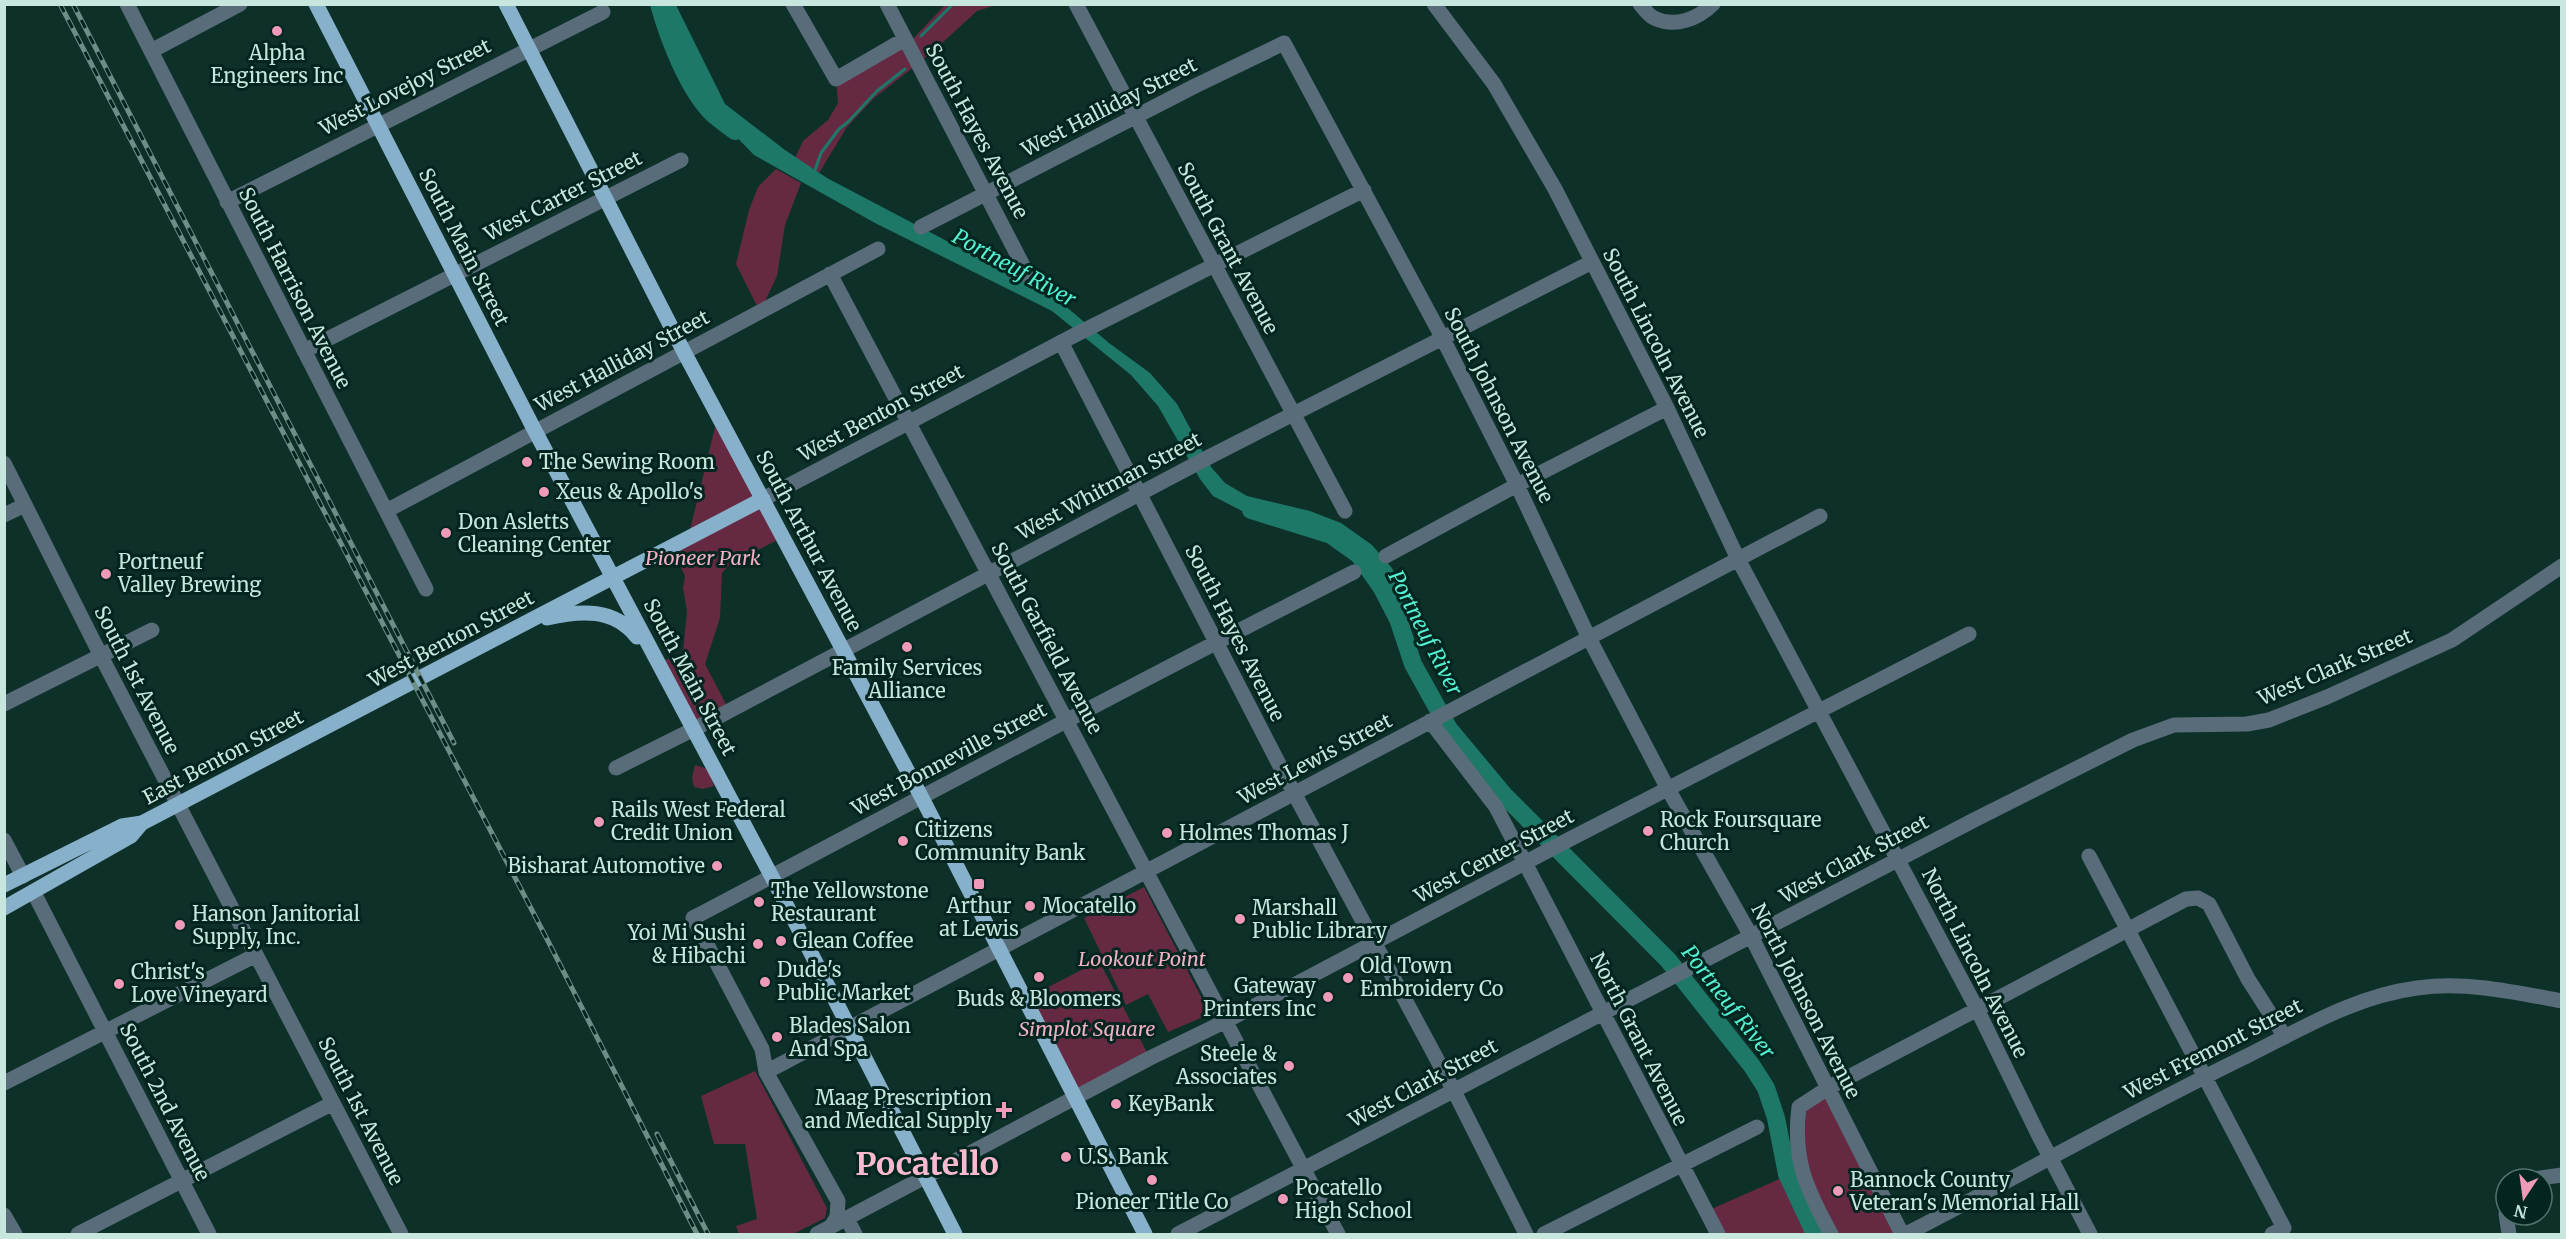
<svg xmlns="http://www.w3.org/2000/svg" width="2566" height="1239" font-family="Merriweather,serif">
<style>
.green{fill:#652a41}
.water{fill:#1d7867}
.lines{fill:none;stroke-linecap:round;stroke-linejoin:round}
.stream{stroke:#1d7867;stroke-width:3}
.river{stroke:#1d7867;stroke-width:18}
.minor{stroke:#596c7a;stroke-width:15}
.major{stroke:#87b0cb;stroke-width:15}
.rail-casing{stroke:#6d8e86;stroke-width:5}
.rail{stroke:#02261f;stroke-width:3;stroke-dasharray:9;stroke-linecap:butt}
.poi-dot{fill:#ef9ab8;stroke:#02261f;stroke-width:2}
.labels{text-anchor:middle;stroke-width:6;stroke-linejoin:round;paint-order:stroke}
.poi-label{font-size:20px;fill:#c7e6dd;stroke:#02261f;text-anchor:start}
.street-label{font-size:20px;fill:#c7e6dd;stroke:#02261f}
.park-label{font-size:20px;font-style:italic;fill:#f3b0c6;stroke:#02261f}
.water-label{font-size:21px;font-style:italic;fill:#53f0d2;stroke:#02261f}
.town-label{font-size:32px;font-weight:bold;fill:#fbbacf;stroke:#02261f}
</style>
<rect width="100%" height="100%" fill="#0d3029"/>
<!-- green -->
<path class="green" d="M945,5h51l-19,6 -48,44 -56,44 -26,28 -28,46 -24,-15 8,-17 25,-21 10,-17 -2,-24 72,-35z
M776,169l25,14 -16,42 -8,51 -17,36 -24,-48 13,-54 9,-23z
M718,415l65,122 -54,28 -7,8 -2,45 -15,46 24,46 -35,19 -37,-65 26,-12 4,-41 -4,-23 2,-12 -14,-29 17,-9z
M695,765l13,4 6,17 -11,3 -9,-2 -2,-9z
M1144,887l66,127 -42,18 -20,-38 -22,11 -42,-87z
M1099,961l51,97 -76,39 -51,-97z
M755,1071l72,137 -2,10 -32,16h-54l-3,-8 21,-7 -12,-75h-31l-13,-48z
M1828,1088l74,146h-184l-11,-23 93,-41 -1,-63z"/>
<!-- water -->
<path class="water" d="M662,5h14l49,99 60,46 42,28 230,121 52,44 41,30 27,31 34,63 14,16 22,13 63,15 31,12 31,22 20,23 16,33 -13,17 -21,-52 -35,-33 -38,-15 -41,-2 -18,-5 -29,-15 -13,-17 -42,-73 -27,-31 -79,-64 -177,-88 -121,-68 -38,-39 -38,-57z"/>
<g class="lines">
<!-- stream -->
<path class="stream" d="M921,36l32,-32
M814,173l7,-20 18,-24 9,-7 29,-31 28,-22"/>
<!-- river -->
<path class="river" d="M659,4c9,33 29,86 54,110 7,6 15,12 22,17
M1251,510l80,25 28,20 23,33 16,31 15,45 36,65 55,66 164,165 84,106 14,22 10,30 11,56 28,60"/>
<!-- minor -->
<path class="minor" d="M127,4l299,585
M793,4l43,75 69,-40
M887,4l142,273
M1076,4l269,507
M1434,4l60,80 61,105 112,219 71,151 239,450 60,123 53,102
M1640,4c4,5 9,12 14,14 21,10 44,1 59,-14
M151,51l89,-47
M227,202l376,-190
M921,227l274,-141 89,-43 158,294 75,148 72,153 79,151 83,147 151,298
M830,274l508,960
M1061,342l233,451 160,298 72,143
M304,351l377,-191
M4,463l97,193 300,578
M763,499l310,-163 291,-146
M386,511l492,-262
M4,515l21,-10
M1386,556l131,-71 150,-77
M4,704l148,-74
M1430,721l66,86 222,427
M616,768l96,-48 497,-263 383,-195
M4,840l19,36
M2089,856l195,372 -12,6
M34,893l175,341
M766,1072l1054,-556
M4,1083l252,-128
M2533,1179l29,-4
M2506,1214l3,20
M4,1215l11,19
M847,1219l8,15
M830,1228l7,-11 1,-16 -72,-129 -4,-23 -69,-131c220,-116 439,-234 661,-346
M78,1234l255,-131
M817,1234l333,-176 76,-37 344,-182 399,-205
M1178,1234l800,-416 155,-78 41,-15 73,-1 22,-4 58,-23 125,-57 110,-74
M1544,1234l213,-107
M1831,1234c-24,-44 -39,-74 -32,-127l29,-19 358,-189 12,-1 11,6 39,75 37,58
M1906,1234c115,-59 227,-123 343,-179 54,-27 107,-59 168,-67 49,-7 97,4 145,13"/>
<!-- major -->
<path class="major" d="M316,4l219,427 237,446 183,357
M506,4l178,348 238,446 223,436
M547,618c34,-8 67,-10 90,19
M4,885l118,-59 20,-3 621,-324
M4,908l127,-72 11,-13"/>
<!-- rail casing -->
<g class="rail-casing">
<path id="rail" d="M60,4l488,937 149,293
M73,4l381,739
M657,1134l51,100"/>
</g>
<!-- rail -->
<use href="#rail" class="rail"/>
</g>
<!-- markers -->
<g class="poi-dot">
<circle cx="277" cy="31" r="6"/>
<circle cx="527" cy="462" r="6"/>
<circle cx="544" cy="492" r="6"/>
<circle cx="446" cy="533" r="6"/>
<circle cx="106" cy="574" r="6"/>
<circle cx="907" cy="647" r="6"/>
<circle cx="599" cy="822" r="6"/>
<circle cx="1648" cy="831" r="6"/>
<circle cx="1167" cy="833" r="6"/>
<circle cx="903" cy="841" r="6"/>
<circle cx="717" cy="866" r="6"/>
<rect x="973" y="878" width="12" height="12" rx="3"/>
<circle cx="759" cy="902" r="6"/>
<circle cx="1030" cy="906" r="6"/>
<circle cx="1240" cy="919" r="6"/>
<circle cx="180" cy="925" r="6"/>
<circle cx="781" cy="941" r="6"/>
<circle cx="758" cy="944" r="6"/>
<circle cx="1039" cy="977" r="6"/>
<circle cx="1348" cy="978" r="6"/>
<circle cx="765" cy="982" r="6"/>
<circle cx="119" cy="984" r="6"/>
<circle cx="1328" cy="997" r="6"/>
<circle cx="777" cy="1037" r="6"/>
<circle cx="1289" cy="1066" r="6"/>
<circle cx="1116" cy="1104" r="6"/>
<path d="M1001 1101h6v6h6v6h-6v6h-6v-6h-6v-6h6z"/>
<circle cx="1066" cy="1157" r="6"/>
<circle cx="1152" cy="1180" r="6"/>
<circle cx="1838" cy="1191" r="6"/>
<circle cx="1283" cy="1199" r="6"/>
</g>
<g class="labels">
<!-- poi labels -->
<g class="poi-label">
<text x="277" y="60" text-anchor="middle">Alpha<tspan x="277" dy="23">Engineers Inc</tspan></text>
<text x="539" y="469">The Sewing Room</text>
<text x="556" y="499">Xeus &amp; Apollo's</text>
<text x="458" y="529">Don Asletts<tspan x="458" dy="23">Cleaning Center</tspan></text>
<text x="118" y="569">Portneuf<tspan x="118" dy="23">Valley Brewing</tspan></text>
<text x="907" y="675" text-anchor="middle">Family Services<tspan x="907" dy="23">Alliance</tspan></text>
<text x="611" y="817">Rails West Federal<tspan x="611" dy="23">Credit Union</tspan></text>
<text x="1660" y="827">Rock Foursquare<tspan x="1660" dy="23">Church</tspan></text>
<text x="915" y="837">Citizens<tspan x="915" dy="23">Community Bank</tspan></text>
<text x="1179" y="840">Holmes Thomas J</text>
<text x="705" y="873" text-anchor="end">Bisharat Automotive</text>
<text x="771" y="898">The Yellowstone<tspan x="771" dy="23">Restaurant</tspan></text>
<text x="979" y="913" text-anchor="middle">Arthur<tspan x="979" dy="23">at Lewis</tspan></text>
<text x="1042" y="913">Mocatello</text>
<text x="1252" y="915">Marshall<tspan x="1252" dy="23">Public Library</tspan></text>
<text x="192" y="921">Hanson Janitorial<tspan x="192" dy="23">Supply, Inc.</tspan></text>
<text x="746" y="940" text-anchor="end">Yoi Mi Sushi<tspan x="746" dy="23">&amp; Hibachi</tspan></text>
<text x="793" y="948">Glean Coffee</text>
<text x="1360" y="973">Old Town<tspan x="1360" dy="23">Embroidery Co</tspan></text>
<text x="777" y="977">Dude's<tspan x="777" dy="23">Public Market</tspan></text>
<text x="131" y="979">Christ's<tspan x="131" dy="23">Love Vineyard</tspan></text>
<text x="1316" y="993" text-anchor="end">Gateway<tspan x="1316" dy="23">Printers Inc</tspan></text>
<text x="1039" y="1006" text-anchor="middle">Buds &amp; Bloomers</text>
<text x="789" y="1033">Blades Salon<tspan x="789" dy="23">And Spa</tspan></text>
<text x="1277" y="1061" text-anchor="end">Steele &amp;<tspan x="1277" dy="23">Associates</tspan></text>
<text x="992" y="1105" text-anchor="end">Maag Prescription<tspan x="992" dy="23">and Medical Supply</tspan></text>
<text x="1128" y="1111">KeyBank</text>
<text x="1078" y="1164">U.S. Bank</text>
<text x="1850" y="1187">Bannock County<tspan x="1850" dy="23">Veteran's Memorial Hall</tspan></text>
<text x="1295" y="1195">Pocatello<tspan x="1295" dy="23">High School</tspan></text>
<text x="1152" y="1209" text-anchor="middle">Pioneer Title Co</text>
</g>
<!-- street labels -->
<g class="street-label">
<text transform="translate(405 87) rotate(-27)" y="7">West Lovejoy Street</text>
<text transform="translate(1109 107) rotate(-27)" y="7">West Halliday Street</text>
<text transform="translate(977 131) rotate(62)" y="7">South Hayes Avenue</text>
<text transform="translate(563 196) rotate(-27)" y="7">West Carter Street</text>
<text transform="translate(464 247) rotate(63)" y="7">South Main Street</text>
<text transform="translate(1228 248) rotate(62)" y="7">South Grant Avenue</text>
<text transform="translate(295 288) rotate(63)" y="7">South Harrison Avenue</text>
<text transform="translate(1656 343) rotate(63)" y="7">South Lincoln Avenue</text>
<text transform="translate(622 361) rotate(-28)" y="7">West Halliday Street</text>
<text transform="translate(1499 405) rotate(63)" y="7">South Johnson Avenue</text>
<text transform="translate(881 413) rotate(-28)" y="7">West Benton Street</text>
<text transform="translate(1109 486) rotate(-28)" y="7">West Whitman Street</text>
<text transform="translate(809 541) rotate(62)" y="7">South Arthur Avenue</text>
<text transform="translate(1235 633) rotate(63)" y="7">South Hayes Avenue</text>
<text transform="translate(1047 638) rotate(62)" y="7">South Garfield Avenue</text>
<text transform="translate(451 639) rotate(-28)" y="7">West Benton Street</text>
<text transform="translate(2335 667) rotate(-23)" y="7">West Clark Street</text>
<text transform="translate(690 677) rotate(62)" y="7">South Main Street</text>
<text transform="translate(137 680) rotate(63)" y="7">South 1st Avenue</text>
<text transform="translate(223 757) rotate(-28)" y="7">East Benton Street</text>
<text transform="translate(949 759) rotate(-28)" y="7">West Bonneville Street</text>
<text transform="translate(1315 759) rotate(-28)" y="7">West Lewis Street</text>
<text transform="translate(1494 856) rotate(-28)" y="7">West Center Street</text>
<text transform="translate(1854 859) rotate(-28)" y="7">West Clark Street</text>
<text transform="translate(1975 963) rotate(63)" y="7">North Lincoln Avenue</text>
<text transform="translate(1806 1001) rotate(63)" y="7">North Johnson Avenue</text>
<text transform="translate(1639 1039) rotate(63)" y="7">North Grant Avenue</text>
<text transform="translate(2213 1049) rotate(-27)" y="7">West Fremont Street</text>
<text transform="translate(1423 1083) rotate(-28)" y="7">West Clark Street</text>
<text transform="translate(165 1102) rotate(63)" y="7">South 2nd Avenue</text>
<text transform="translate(361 1111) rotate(63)" y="7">South 1st Avenue</text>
</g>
<!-- park labels -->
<g class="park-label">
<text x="703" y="565">Pioneer Park</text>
<text x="1142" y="966">Lookout Point</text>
<text x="1087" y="1036">Simplot Square</text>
</g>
<!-- water labels -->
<g class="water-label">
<text transform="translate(1014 268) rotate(29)" y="7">Portneuf River</text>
<text transform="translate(1425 633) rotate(63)" y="7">Portneuf River</text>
<text transform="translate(1728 1002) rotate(52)" y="7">Portneuf River</text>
</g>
<!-- town labels -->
<g class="town-label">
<text x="927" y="1175">Pocatello</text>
</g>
</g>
<!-- border -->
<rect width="2566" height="1239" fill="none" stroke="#c7e6dd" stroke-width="12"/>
<!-- north arrow -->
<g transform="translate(2524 1197) rotate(193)"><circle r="28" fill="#02261f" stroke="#51736b" stroke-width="1.5"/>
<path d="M0-4.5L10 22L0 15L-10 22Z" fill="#ef9ab8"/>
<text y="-9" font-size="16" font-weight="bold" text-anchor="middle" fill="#c7e6dd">N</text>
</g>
</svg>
